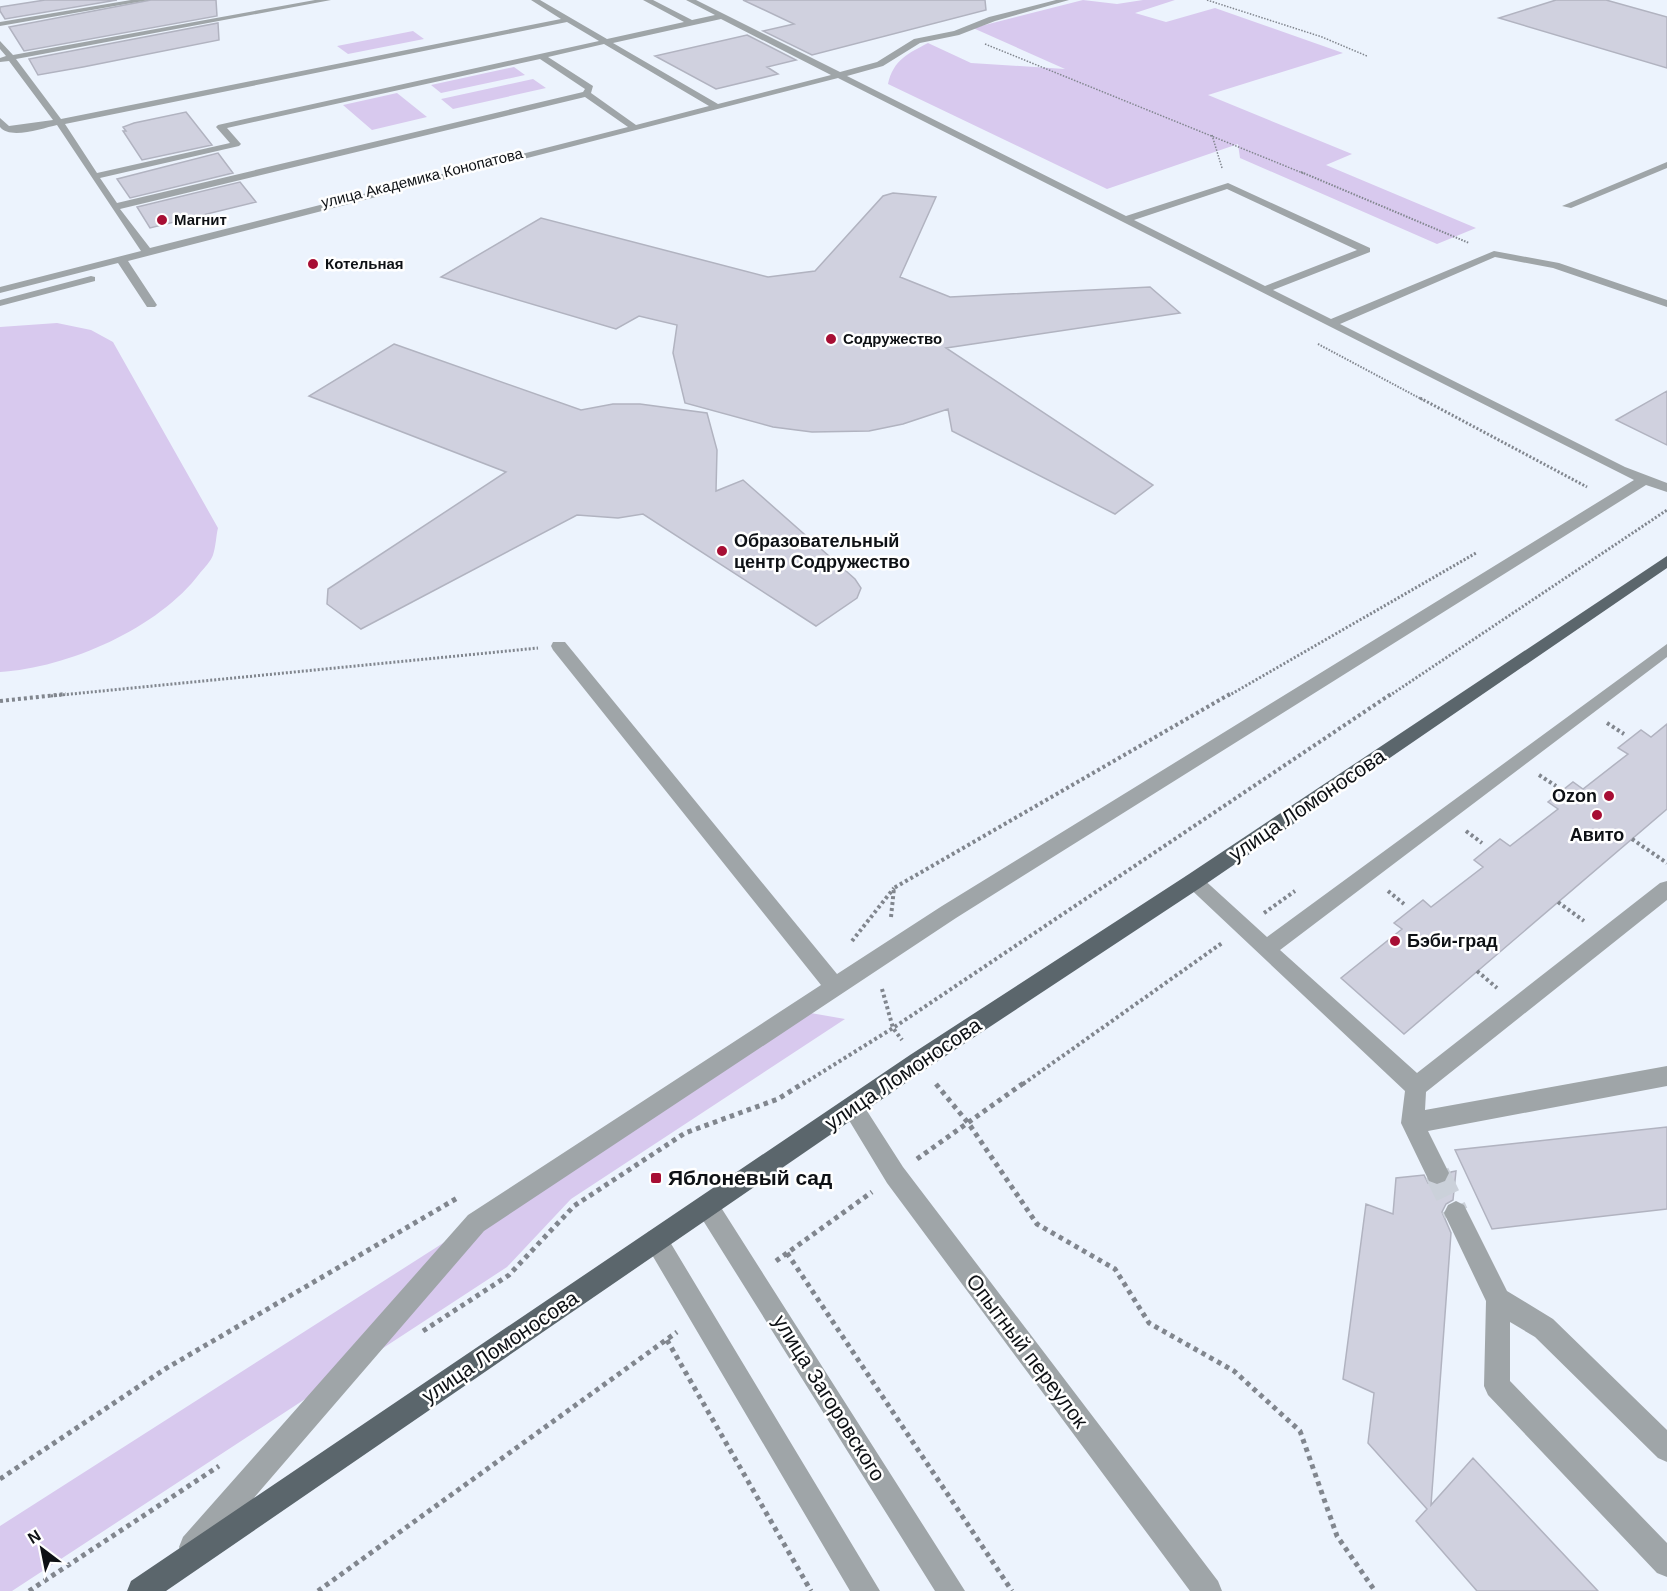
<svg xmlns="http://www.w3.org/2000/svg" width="1667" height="1591" font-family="Helvetica,sans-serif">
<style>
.green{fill:#d8c9ee}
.building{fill:#d0d1df;stroke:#b1b3c0;stroke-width:1.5}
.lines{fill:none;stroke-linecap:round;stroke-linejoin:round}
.minor-tunnel{stroke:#cbd1da;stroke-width:25;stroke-dasharray:25 13;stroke-linecap:butt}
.path-far4{stroke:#81868e;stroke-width:1.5;stroke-dasharray:1.5 1.5;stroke-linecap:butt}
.path-far3{stroke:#81868e;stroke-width:2;stroke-dasharray:1.5 1.5;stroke-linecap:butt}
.path-far2{stroke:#81868e;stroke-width:3;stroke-dasharray:2 2;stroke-linecap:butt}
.path-far1{stroke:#81868e;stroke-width:4;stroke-dasharray:3 3;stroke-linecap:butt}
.path{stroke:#81868e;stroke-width:5;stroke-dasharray:4.5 4.5;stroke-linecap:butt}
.minor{fill:#9fa5a8;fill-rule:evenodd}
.major{fill:#5b666c;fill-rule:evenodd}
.poi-dot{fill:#a70e34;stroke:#fff;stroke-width:2}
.labels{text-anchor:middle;stroke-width:5;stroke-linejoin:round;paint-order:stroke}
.far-street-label{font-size:15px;fill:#0e1115;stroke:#fff}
.far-poi-label{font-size:15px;font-weight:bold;fill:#0e1115;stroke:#fff;text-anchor:start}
.poi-label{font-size:18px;font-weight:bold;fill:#0e1115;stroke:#fff;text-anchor:start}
.near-street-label{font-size:21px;fill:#0e1115;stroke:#fff}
.near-poi-label{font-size:21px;font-weight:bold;fill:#0e1115;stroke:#fff;text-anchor:start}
</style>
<rect width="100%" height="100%" fill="#ecf3fd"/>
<!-- green -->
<path class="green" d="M1083,0l34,4 26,-4h32l-40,13 31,9 49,-14 128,45 -135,42 144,59 -26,11 150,63 -39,16 -197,-86 -2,-14 -131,45 -219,-105c5,-24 21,-31 40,-41l43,20 94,6 -92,-41z
M413,31l11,8 -76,15 -11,-8z
M514,67l11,8 -84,18 -10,-8z
M533,79l13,9 -93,21 -12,-10z
M397,93l30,24 -55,13 -29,-25z
M57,323l34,7 22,12 105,186c-2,8 -2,18 -5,27 -2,6 -9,13 -13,18 -41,55 -132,95 -200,99v-345z
M805,1012l40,7 -274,180 -64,68 -495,324h-12v-65z"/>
<!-- building -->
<path class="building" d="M45,0h72l-112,19 -5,-8v-4z
M151,0h65l1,16 -193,35 -15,-24z
M743,0h242l1,10 -174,45 -49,-24 31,-7z
M1556,0h50l61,17v51l-168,-50z
M218,23l1,17 -136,27 -45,8 -9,-16z
M747,35l49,25 -29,7 11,7 -62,15 -61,-33z
M186,112l26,33 -70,15 -19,-29h3l-3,-4 11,-4z
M218,153l15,20 -103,25 -13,-19z
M240,182l16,20 -106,26 -13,-21z
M893,193l43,4 -36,80 50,20 200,-10 30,26 -234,35 207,137 -38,29 -163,-83 -4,-22 -45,15 -34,7 -57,1 -39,-5 -88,-24 -12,-50 4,-28 -38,-9 -23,13 -175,-52 100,-59 227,59 47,-6 68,-75z
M394,344l187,66 32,-6h27l67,9 10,37 -1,41 27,-11 112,99 6,9 -4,10 -41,28 -173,-112 -25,4 -41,-3 -216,114 -34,-25 1,-15 178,-117 -197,-76z
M1667,391v54l-51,-25z
M1667,724v85l-263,225 -63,-56 61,-49 -8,-6 29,-23 8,7 52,-40 -9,-7 26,-21 10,7 48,-37 -10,-7 25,-20 10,7 45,-35 -10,-6 23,-18 10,7z
M1667,1127v82l-175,20 -37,-79z
M1456,1171l-3,29 -7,4 -4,8 9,21 -20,272 42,-47 125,133h-121l-61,-70 11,-12 -59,-66 6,-50 -31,-14 23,-175 27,10 3,-36 28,-3 4,8 10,3 8,-3 5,-11z"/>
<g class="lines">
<!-- minor-tunnel -->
<path class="minor-tunnel" d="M1437,1173l19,40"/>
<!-- path-far4 -->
<path class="path-far4" d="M1207,0l115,37 45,19
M985,44l320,130
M1212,135l10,33"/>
<!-- path-far3 -->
<path class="path-far3" d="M1301,172l168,71
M1318,344l105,56"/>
<!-- path-far2 -->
<path class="path-far2" d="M1420,398l167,89
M51,696l487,-48
M1228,696l248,-143
M1389,696l278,-186"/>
<!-- path-far1 -->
<path class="path-far1" d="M0,701l66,-7
M1607,723l17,11
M1539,775l17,11
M1466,831l16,12
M1632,839l35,24
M1388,891l16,13
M1558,902l26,19
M1264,913l31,-22
M891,917l3,-29 336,-194
M852,941l42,-53
M1477,971l20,17
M882,989l11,39 9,12
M803,1084l90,-56 498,-334
M1023,1084l199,-141"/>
<!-- path -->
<path class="path" d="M936,1084l33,40 68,100 78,45 34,54 85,48 66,60 37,105 38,55
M917,1159l108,-77
M787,1253l225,338
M776,1261l96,-69
M423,1331l86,-56 65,-69 111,-73 93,-34 27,-17
M667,1340l144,251
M0,1479l165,-110 294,-172
M29,1591l190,-125
M318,1591l359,-259"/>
<!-- minor -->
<path class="minor" d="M131,0h18l-149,26v-4z
M315,0h16l-315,59 45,60 500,-100 -30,-19h9l67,39 77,-17 -41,-22h10l39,20 23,-5 -29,-15h10l144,72 37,-10 37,-23 40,-8 35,-14 67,-17h13l-74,21 -36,14 -39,8 -37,23 -36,10 279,140 102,-33 142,65v4l-97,38 58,29 163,-68 65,12 108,37v7l-114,-39 -58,-11 -155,67 285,143 42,16v9l-21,-7 -690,433 -472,313 -281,326 -10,4 -10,-4 -4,-10 4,-10 285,-322 353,-230 -268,-335 -2,-4 2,-4h12l272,332 105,-68 692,-426 -796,-402 -710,183 29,44 -2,2h-8l-29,-44 -118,30v-6l141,-36 -84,-126c-14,3 -47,15 -57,2v-9l9,8 44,-6 -44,-59 -9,1v-4l6,-2 -6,-7v-8l13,14zM721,19l110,56 -113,29 -105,-61zM567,22l32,19 -381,84 -2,2 14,16 -133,30 -32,-49zM604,44l105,62 -73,19 -45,-32 2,-7 -45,-29zM540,59l45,30 -2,3 -466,111 -17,-25 139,-32 2,-2 -14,-16zM585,97l43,30 -478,121 -30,-39zM1227,189l130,61 -92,36 -131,-66z
M1667,162v6l-96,40 -9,-2z
M91,276l4,1v4l-95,25v-6z
M1667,644v13l-387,293 137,123 243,-190 7,-2v19l-241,192 -1,18 242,-44v20l-239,45 21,42 -4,8 -8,3 -8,-3 -28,-58 4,-32 -222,-209 3,-6 7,-2 7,2 67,61z
M852,1097l8,3 43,67 315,414 4,10h-32l-303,-408 -46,-76 3,-7z
M707,1194l8,4 250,393h-30l-236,-377 -4,-8 4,-8z
M1456,1201l8,4 43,86 46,28 114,111v32l-9,-4 -123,-121 -25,-15v59l157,162v34l-10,-4 -169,-178 -4,-9 2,-85 -42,-88 4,-8z
M656,1228l8,4 216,359h-30l-202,-343 -4,-8 4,-8z"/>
<!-- major -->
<path class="major" d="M1667,556v12l-467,320 -274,181 -760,522h-39l4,-10 779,-526 276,-179z"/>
</g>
<!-- markers -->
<g class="poi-dot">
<circle cx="162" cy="220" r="6"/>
<circle cx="313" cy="264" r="6"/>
<circle cx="831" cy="339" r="6"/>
<circle cx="722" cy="551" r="6"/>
<circle cx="1609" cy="796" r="6"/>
<circle cx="1597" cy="815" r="6"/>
<circle cx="1395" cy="941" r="6"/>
<rect x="650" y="1172" width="12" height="12" rx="3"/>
</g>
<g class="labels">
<!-- far-street labels -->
<g class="far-street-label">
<text transform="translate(422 178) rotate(-14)" y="5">улица Академика Конопатова</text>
</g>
<!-- far-poi labels -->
<g class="far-poi-label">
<text x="174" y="225">Магнит</text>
<text x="325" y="269">Котельная</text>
<text x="843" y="344">Содружество</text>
</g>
<!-- poi labels -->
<g class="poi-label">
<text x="734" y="547">Образовательный<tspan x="734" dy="21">центр Содружество</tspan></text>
<text x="1597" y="802" text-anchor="end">Ozon</text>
<text x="1597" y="841" text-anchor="middle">Авито</text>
<text x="1407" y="947">Бэби-град</text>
</g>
<!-- near-street labels -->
<g class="near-street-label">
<text transform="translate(1307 805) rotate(-34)" y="7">улица Ломоносова</text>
<text transform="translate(903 1074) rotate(-34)" y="7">улица Ломоносова</text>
<text transform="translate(500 1347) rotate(-34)" y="7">улица Ломоносова</text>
<text transform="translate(1027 1351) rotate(53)" y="7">Опытный переулок</text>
<text transform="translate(829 1398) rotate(58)" y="7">улица Загоровского</text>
</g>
<!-- near-poi labels -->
<g class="near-poi-label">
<text x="668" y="1185">Яблоневый сад</text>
</g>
</g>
<!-- north arrow -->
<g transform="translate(42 1549) rotate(328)" stroke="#ffffff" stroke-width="4.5" paint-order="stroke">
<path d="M0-4.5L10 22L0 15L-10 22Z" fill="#0e1115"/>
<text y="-9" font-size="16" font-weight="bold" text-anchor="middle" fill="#0e1115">N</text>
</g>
</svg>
